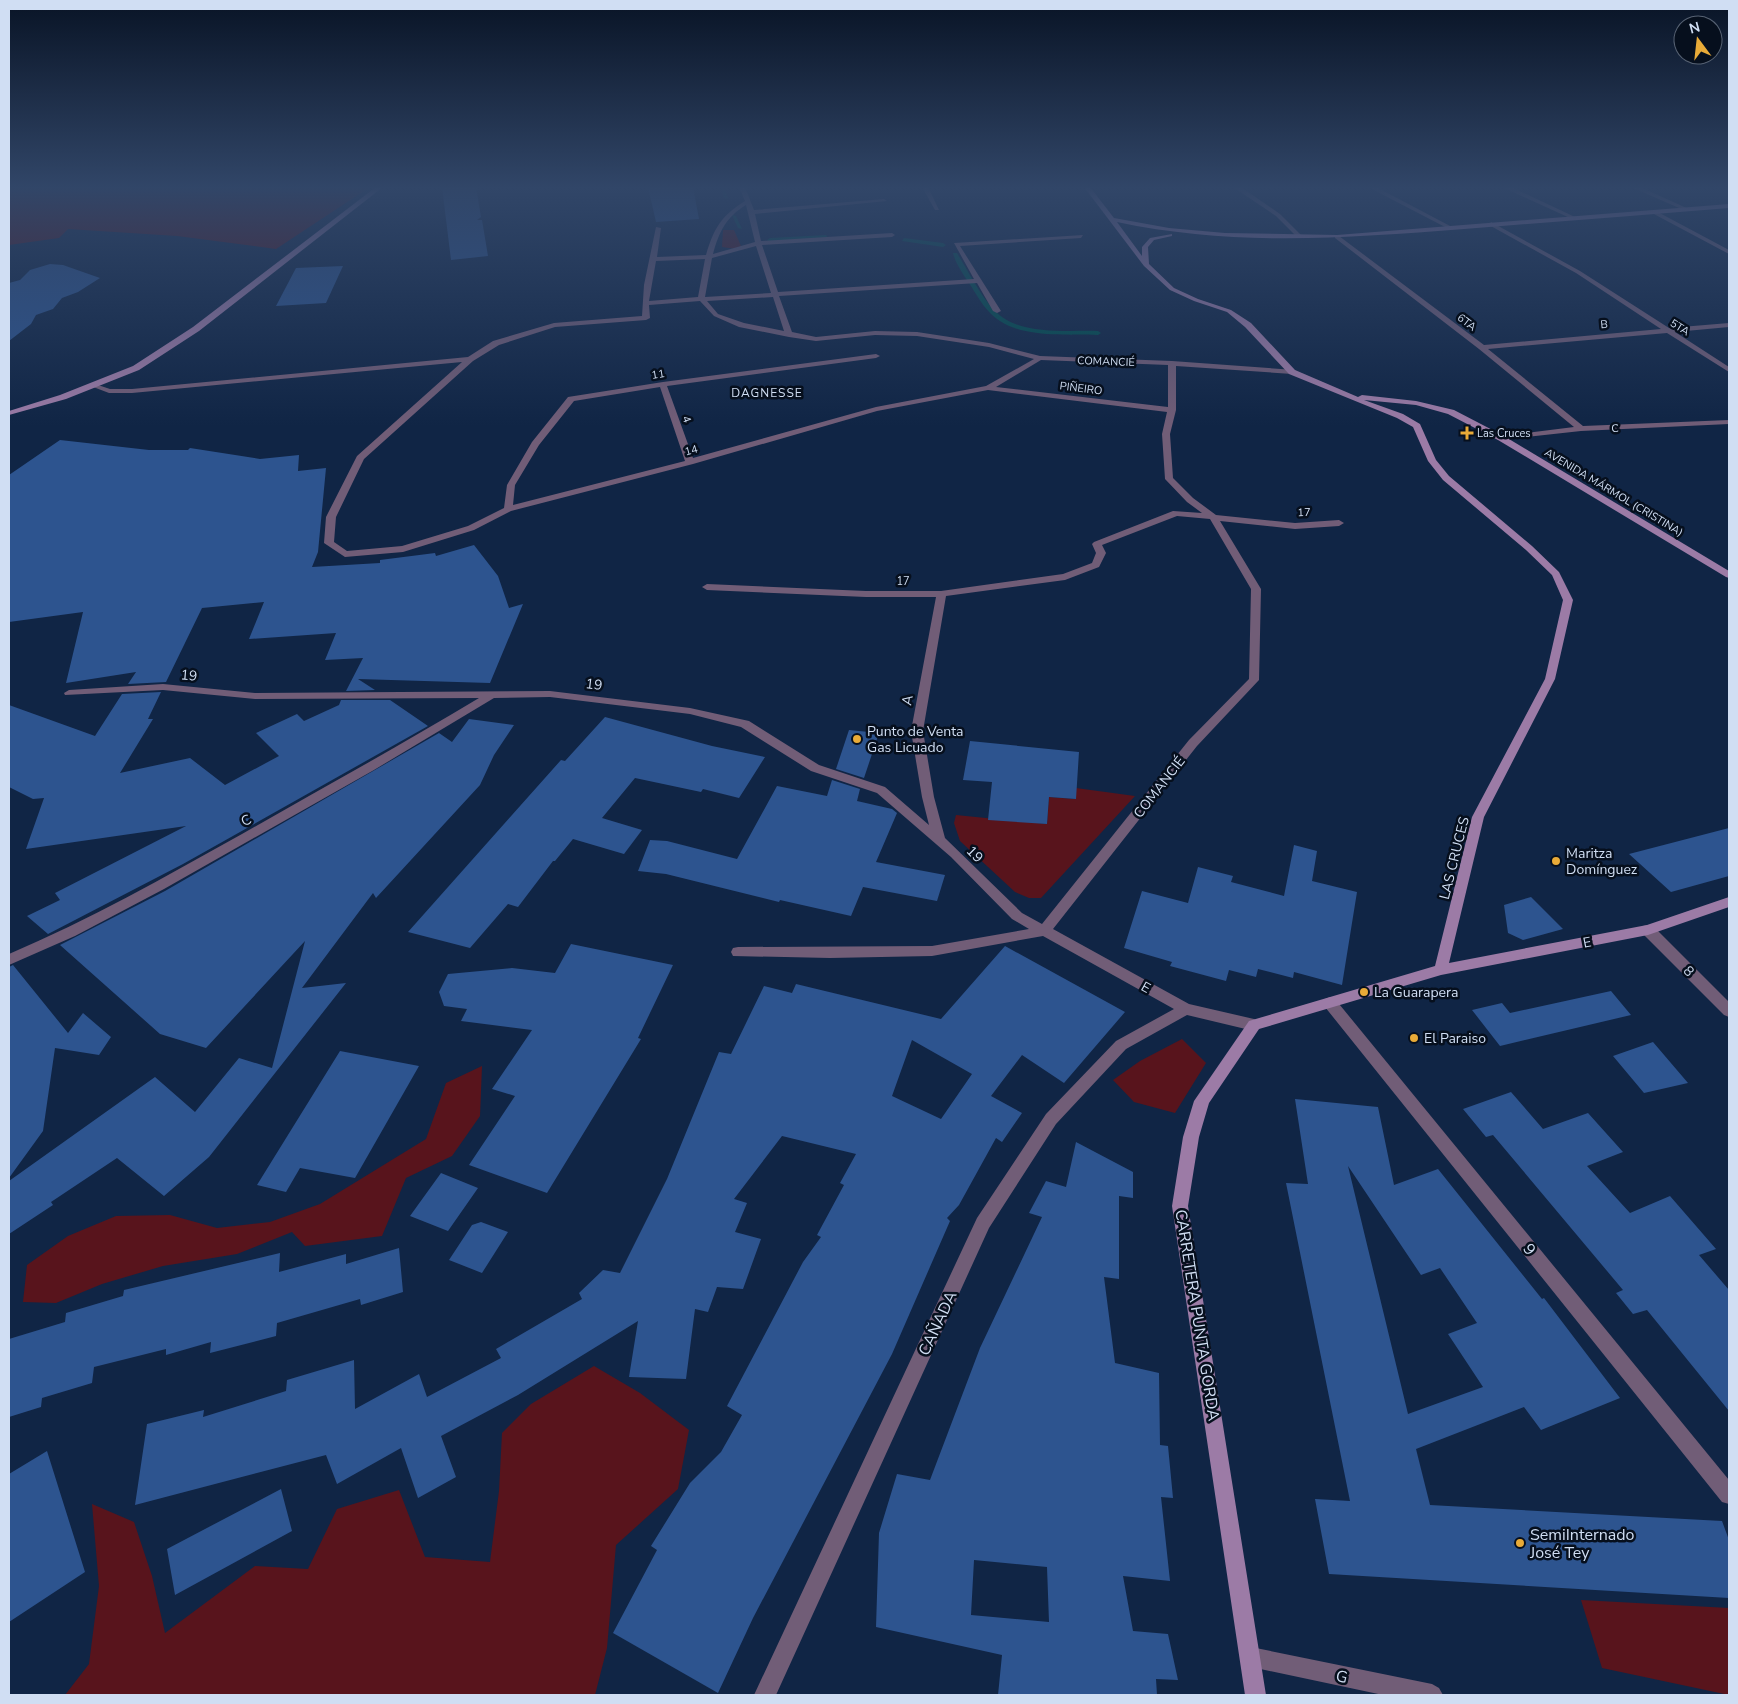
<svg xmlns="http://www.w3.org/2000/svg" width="1738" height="1704" font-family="'Nunito Sans',sans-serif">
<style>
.green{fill:#58141c}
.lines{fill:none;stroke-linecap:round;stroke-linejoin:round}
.stream{fill:#004d4f;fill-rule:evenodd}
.building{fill:#2d548f;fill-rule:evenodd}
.street{fill:#715d77;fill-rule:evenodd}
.secondary{fill:#9c7ba6;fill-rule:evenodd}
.poi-dot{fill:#e9ab38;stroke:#060f1d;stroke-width:2}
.labels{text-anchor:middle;stroke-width:5;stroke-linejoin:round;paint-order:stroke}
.far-street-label{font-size:11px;fill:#d0def3;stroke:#060f1d}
.far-poi-label{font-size:11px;fill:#d0def3;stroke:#060f1d;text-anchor:start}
.far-neighbourhood-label{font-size:12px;letter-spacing:1px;fill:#d0def3;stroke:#060f1d}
.street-label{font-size:14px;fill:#d0def3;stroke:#060f1d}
.poi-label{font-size:14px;fill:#d0def3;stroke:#060f1d;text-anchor:start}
.near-street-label{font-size:16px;fill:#d0def3;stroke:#060f1d}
.near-poi-label{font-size:16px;fill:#d0def3;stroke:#060f1d;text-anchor:start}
</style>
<rect width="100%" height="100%" fill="#102545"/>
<!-- green -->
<path class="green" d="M9,187h361l-94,62 -99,-13 -109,-7 -9,9 -50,7z
M723,230h11l7,16 -5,3 -14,-2z
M1076,788l59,8 -94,102h-12l-14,-6 -55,-51 -6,-18 2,-8 91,9 2,-27 26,2z
M1182,1039l24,24 -31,50 -41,-11 -21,-22 27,-19z
M482,1066l-2,50 -28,40 -46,22 -24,58 -77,10 -13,-14 -55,22 -74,12 -61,18 -46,19 -33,-1 4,-37 41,-29 48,-20 54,-1 47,13 53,-6 50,-18 106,-65 20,-56z
M594,1366l46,27 49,37 -11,59 -62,56 -9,103 -12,47h-530l24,-31 10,-78 -7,-82 42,18 18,54 13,57 90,-67 53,3 29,-60 62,-19 26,67 65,5 9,-71 3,-58 29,-29z
M1581,1600l148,8v87l-127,-27z"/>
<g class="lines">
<!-- stream -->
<path class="stream" d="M721,187h4l3,12 -4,-1z
M732,215l4,1 6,13 -4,-1z
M826,235l2,3 -58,4 -3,-2 3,-2z
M904,238l39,5 3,2 -3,2 -41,-6z
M953,253h4c12,19 22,41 38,58 24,25 71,19 103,20l3,2 -3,2c-29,-1 -73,3 -98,-14 -13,-8 -21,-22 -29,-35 -6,-9 -16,-23 -18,-33z"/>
</g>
<!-- building -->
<path class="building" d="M442,187h34l5,30 -4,3h5l6,36 -37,4z
M648,187h45l6,32 -43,3z
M50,264l13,1 37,13 -22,14 -16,6 -9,11 -17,6 -5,9 -22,17v-58l11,-3 10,-10z
M343,266l-17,37 -50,3 20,-38z
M60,440l89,10h39l2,-2 70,11 39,-4 -1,16 28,-3 -8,84 -6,15 68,-4v-3l55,-7 1,3 38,-11 24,31 11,32 14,-4 -33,79 -132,-4 17,11 -29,1 17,-33 -38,2 11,-27 -87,6 15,-37 -62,6 -36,74 -38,2 8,-12 -70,11 17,-71 -74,10v-147z
M161,692l-13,27h5l-33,54 70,-15 35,27 54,-29 -23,-23 41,-19 7,7 35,-16 2,-5h49l38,26 -245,138 -135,70 -21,-18 33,-16 -5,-7 131,-67 -160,23 18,-51 -11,1 -24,-12v-82l86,31 27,-42z
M605,717l107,29 53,11 -26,41 -36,-9 -2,3 -66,-14 -33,40 40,12 -18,24 -51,-15 -18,22h-2l-35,46 -10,-3 -38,44 -62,-16 153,-172 4,1z
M469,719l45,6 -20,30 -14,30 -104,113 -3,-5 -71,95 44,-5 -137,174 -45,39 -47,-38 -66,44 2,3 -44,29v-53l146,-104 40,35 44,-54 33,10 33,-127 -99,107 -46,-14 -100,-89 105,-54 274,-158 13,9z
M849,730l30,3 -15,45 -28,-9z
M970,741l109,11 -3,47 -27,-2 -2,27 -59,-4 4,-38 -29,-2z
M832,780l28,9 -3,12 35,8 5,4 -21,49 69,13 -8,26 -74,-14 -12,29 -71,-16 -1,2 -113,-28 -28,-3 12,-31 17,1 70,18 40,-73 50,10z
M1729,828v48l-58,16 -42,-38z
M1294,845l23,6 -5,30 45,11 -15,93 -48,-13 -1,6 -35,-9 -2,8 -27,-7 -3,11 -56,-15 2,-4 -48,-14 18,-57 46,12 10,-36 35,9 -2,6 53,14z
M1531,897l32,32 -40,11 -15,-7 -4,-28z
M571,944l102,21 -35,73 3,1 -94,154 -78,-28 46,-69 -23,-7 40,-59 -71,-9 6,-12 -23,-3 -5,-14 9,-18 64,-6 43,5z
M1005,946l120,66 -61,71 -42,-28 -31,41 31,17 -20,29 -6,-4 -37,67 -12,13 3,3 -58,133 -139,264 -35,75 -105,-60 44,-83 -6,-4 39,-63 31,-31 21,-37 -15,-9 76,-144 18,-25 -4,-2 27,-50 -4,-2 16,-29 -74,-18 -48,63 13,4 -12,29 26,7 -18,50 -26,-2 -9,25 -13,-3 -9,70 -57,-2 9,-56 -120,74 -77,41 15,41 -38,21 -17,-50 -64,36 -11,-29 -191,50 12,-81 57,-14 -1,7 83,-26 1,-11 67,-20 1,49 64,-35 8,23 74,-39 -5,-9 86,-50 -3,-6 24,-23 17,3 47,-94 52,-127 12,2 33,-68 28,7 4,-9 145,35zM912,1040l60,34 -31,45 -49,-23z
M13,965l55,68 15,-20 28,24 -12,18 -44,-7 -12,83 -34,47v-211z
M1611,991l20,24 -131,31 -28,-36 30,-7 8,10z
M1653,1042l35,41 -44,10 -31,-37z
M340,1051l79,15 -64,112 -55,-10 -14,24 -29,-7z
M1511,1092l32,37 45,-16 35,39 -36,14 43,47 40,-17 46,53 -17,6 30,35v121l-82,-101 -14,4 -17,-21 7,-3 -130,-155 -7,2 -23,-28z
M1295,1099l83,8 16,78 44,-16 104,130 2,-1 76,100 -79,32 -17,-23 -108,42 14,56 292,16 7,19v58l-400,-24 -14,-75 35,2 -64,-318 22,1zM1348,1166l73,109 19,-7 37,55 -29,11 35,53 -75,27z
M1076,1142l57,30v26l-14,-2v83l-15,-2 11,86 44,10 1,72 8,1 5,52 -12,-1 9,84 -47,-5 10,55 35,3 10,46 -22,-1 1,16h-159l4,-40 -126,-28 3,-94 18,-59 33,6 50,-132 62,-131 -13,-4 17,-32 20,6zM974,1560l73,7 2,55 -78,-7z
M441,1173l37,15 -30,43 -38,-15z
M481,1222l27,10 -26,41 -33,-13 23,-35z
M399,1248l4,44 -42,13 -1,-6 -83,24 -1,13 -66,17 1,-11 -45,13v-6l-72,18 -2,16 -50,15 -1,9 -32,10v-78l56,-17 1,-9 57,-17 1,-6 156,-37 -1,19 67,-18v10z
M47,1451l38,121 -76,50v-148z
M281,1489l11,42 -117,64 -8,-46z"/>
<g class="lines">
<!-- street -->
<path class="street" d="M739,187h6l9,23 130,-11 3,2 -132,13 6,27 131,-8 3,2 -3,2 -130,8 16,47 196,-13 -20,-36 129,-8 -2,3 -121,8 41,65 -4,2 -4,-2 -16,-28 -198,13 13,36 24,5 59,-6 42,1 72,11 51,13 132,5 123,9 1,2 -4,2 -116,-8v44l-6,24 3,44 20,20 23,17 79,8 44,-3 5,3 -5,3 -44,3 -75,-8 41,68 -2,91 -62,66 -144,183 136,75 65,15 5,2 2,4 -2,4 -5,2 -67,-16 -61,34 -70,75 -67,104 -213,467h-22l223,-477 69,-104 70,-73 58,-32 -131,-73 -111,20 -102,2 -97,-2 -2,-4 2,-4 5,-1 194,-1 97,-17 -17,-10 -61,-62 -74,-64 -66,-22 -70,-44 -51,-13 -140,-17 -56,1 -120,72 -210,119 -89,47 -66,29v-11c80,-34 156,-77 233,-120 79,-45 159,-89 237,-136l-224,1 -92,-9 -98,5 -1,-2 5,-3 94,-6 92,9 295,-2 140,17 59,13 70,44 66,22 44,38 -7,-28 -11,-66 25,-134h-70l-159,-7 -5,-3 5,-3 159,7h75l122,-17 29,-11 4,-10 -4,-9 2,-2 79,-31 29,2 -15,-11 -22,-23 -3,-45 5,-22 -179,-22 -111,21 -184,53 -182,47 -37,19 -71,22 -58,5 -21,-14 2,-26 31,-61 105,-94 -330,31h-23l-21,-8 4,-2 18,6h22l336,-32 25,-16 61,-18 88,-7 2,-31 12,-58 5,1 -4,29 49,-2c8,-27 15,-39 39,-54zM746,205l9,37 -42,12c6,-22 13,-37 33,-49zM756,246l15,47 -66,4 7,-39zM705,259l-7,38 -49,4 7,-40zM773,297l11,34 -40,-8 -26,-9 -11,-13zM700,301l14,15 25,11 50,10 27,4 59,-6 42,1 72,11 45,12 -48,27 -110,21 -183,51 -26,-72 209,-28 4,-2 -4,-2 -213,28 -95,15 -36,45 -25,43 -3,23 -36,18 -66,20 -55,5 -13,-9 2,-25 28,-58 109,-98 26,-16 56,-18 91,-7 4,-2 -1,-13zM1041,360l127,5v42l-172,-20zM660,387l25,74 -172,44 2,-20 24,-40 35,-44zM1177,516l33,3 41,70 -2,90 -60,61 -147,184 -20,-11 -77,-75 -11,-41 -11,-66 23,-135 119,-16 34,-13 7,-14 -4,-8z
M922,187h6l11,23h-4z
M1233,187h8l39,27 22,22v2h-4l-22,-22z
M1368,187h8l76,40 -5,1z
M1502,187h9l64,30 -5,1z
M1631,187h9l51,23 -5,1z
M1654,210l75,40v4l-77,-41z
M1491,222l89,49 89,57 60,-5v4l-54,5 54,35v5l-62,-39 -179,16 95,77 146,-6v4l-148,7 -83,9 -1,-2 4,-2 73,-9 -95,-78 -144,-111v-2h4l145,109 177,-16 -85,-56 -87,-48z
M1648,925l5,1 76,76v15l-5,-2 -81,-81 -2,-4 2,-4z
M1330,997l5,2 394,481v24l-7,-2 -397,-495 -2,-4 2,-4z
M1251,1647l181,37 7,4 4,7h-60l-132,-28 -7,-3 -3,-7 3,-7z"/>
<!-- secondary -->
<path class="secondary" d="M376,187h7l-184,144 -60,39 -73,29 -57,16v-4l51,-16 73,-29 60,-39z
M1084,187h6l24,31 55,10 56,5 112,2 392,-31v4c-88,7 -176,14 -265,21 -119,9 -229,18 -347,-7l25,34v-9l8,-9 22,-4v2l-18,4 -6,7 1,17 25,24 24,11 33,11 20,13 44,47 63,27 4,-2 54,6 38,9 50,26 225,135v7l-3,-1 -228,-137 -50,-26 -32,-9 -52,-5 39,14 17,10 16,36 13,16 83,70 27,26 14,28 -18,79 -71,138 -35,146 198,-38 82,-28v10l-81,28 -207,40 -182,54 -50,74 -10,34 -11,69 78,489h-21l-73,-489 11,-69 11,-36 55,-80 186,-55 37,-149 73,-138 18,-79 -11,-25 -26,-25 -83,-70 -15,-19 -15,-34 -16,-9 -108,-44 -44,-47 -18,-15 -33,-11 -24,-11 -26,-24z"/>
</g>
<!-- sky -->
<linearGradient id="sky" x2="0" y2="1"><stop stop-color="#091426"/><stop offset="0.44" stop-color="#314668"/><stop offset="1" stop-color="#314668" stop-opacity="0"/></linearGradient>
<rect width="1738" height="426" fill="url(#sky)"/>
<!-- markers -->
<g class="poi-dot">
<path d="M1464.5 425.5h5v5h5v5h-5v5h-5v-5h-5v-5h5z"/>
<circle cx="857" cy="739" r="5"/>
<circle cx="1556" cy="861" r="5"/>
<circle cx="1364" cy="992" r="5"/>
<circle cx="1414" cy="1038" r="5"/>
<circle cx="1520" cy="1543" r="5"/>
</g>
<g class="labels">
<!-- far-street labels -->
<g class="far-street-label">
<text transform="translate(1467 322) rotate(37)" y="4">6TA</text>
<text transform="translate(1604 324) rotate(-5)" y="4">B</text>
<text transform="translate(1680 327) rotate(32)" y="4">5TA</text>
<text transform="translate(1106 361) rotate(2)" y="4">COMANCIÉ</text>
<text transform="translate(658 374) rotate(-9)" y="4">11</text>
<text transform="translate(1081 388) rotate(7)" y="4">PIÑEIRO</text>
<text transform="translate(687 419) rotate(71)" y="4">4</text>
<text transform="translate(1615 428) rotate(-3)" y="4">C</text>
<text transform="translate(691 450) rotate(-15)" y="4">14</text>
<text transform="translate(1614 492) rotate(31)" y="4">AVENIDA MÁRMOL (CRISTINA)</text>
<text transform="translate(1304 512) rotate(-2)" y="4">17</text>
<text x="903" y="585">17</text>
</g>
<!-- far-poi labels -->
<g class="far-poi-label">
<text x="1477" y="437">Las Cruces</text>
</g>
<!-- far-neighbourhood labels -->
<g class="far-neighbourhood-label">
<text x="767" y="397">DAGNESSE</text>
</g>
<!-- street labels -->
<g class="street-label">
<text transform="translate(189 675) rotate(5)" y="5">19</text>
<text transform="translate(594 684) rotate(7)" y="5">19</text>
<text transform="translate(907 700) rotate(-80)" y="5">A</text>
<text transform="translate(1159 787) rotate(-52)" y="5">COMANCIÉ</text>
<text transform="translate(246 820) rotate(-29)" y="5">C</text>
<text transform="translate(975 854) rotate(45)" y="5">19</text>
<text transform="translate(1454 858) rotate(-76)" y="5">LAS CRUCES</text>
<text transform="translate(1587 942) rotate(-11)" y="5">E</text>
<text transform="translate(1689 971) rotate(45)" y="5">8</text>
<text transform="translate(1146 987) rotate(29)" y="5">E</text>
</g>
<!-- poi labels -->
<g class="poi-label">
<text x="867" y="736">Punto de Venta<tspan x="867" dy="16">Gas Licuado</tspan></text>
<text x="1566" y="858">Maritza<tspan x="1566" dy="16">Domínguez</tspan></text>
<text x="1374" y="997">La Guarapera</text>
<text x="1424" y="1043">El Paraiso</text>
</g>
<!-- near-street labels -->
<g class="near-street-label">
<text transform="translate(1530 1249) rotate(51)" y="6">9</text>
<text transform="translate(1198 1315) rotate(81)" y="6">CARRETERA PUNTA GORDA</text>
<text transform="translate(937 1323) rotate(-65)" y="6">CAÑADA</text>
<text transform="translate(1342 1676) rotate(12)" y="6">G</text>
</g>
<!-- near-poi labels -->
<g class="near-poi-label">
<text x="1530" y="1540">SemiInternado<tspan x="1530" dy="18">José Tey</tspan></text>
</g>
</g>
<!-- border -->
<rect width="1738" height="1704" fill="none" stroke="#d0def3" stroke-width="20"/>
<!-- north arrow -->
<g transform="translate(1698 40) rotate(345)"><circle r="24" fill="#060f1d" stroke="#576273"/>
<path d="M0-4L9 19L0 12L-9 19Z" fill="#e9ab38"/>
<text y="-8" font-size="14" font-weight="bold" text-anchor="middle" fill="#d0def3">N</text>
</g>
</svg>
